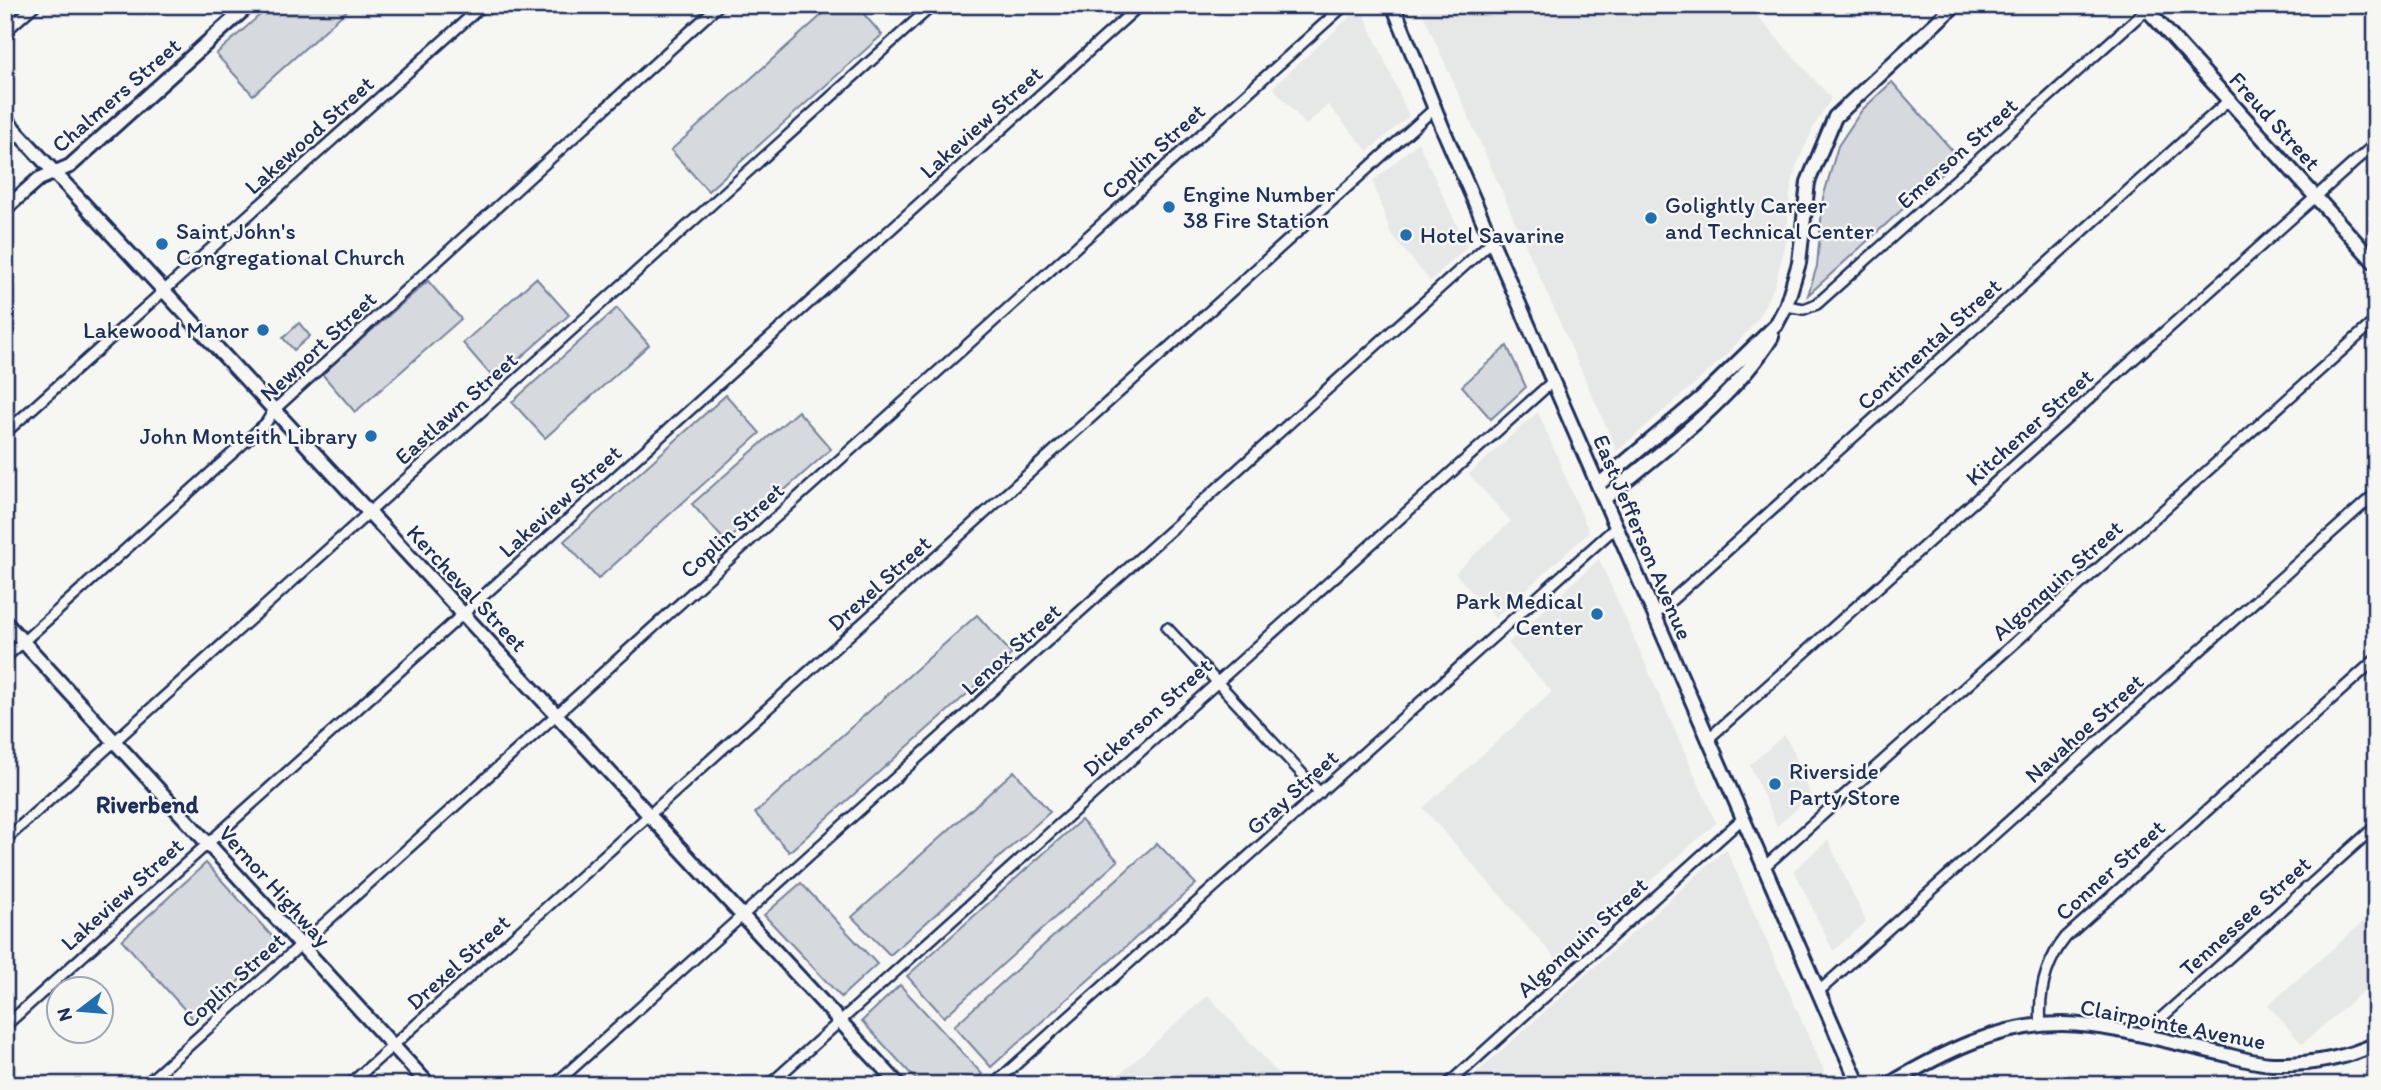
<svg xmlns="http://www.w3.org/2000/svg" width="2381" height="1090" font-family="Itim,sans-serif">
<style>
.built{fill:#e6e7e7}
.green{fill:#d6d9dd;stroke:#78849e;stroke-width:2}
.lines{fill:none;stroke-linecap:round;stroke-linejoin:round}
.street-casing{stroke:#1b2f5e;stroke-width:14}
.secondary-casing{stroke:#1b2f5e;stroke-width:18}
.street{stroke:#f6f6f2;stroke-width:9}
.secondary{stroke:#f6f6f2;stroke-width:12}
.poi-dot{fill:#1f6fb2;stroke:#f6f6f2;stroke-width:2.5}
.labels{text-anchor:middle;stroke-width:5;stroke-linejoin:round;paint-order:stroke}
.street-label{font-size:23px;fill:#1b2f5e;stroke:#f6f6f2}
.poi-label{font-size:23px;fill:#1b2f5e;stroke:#f6f6f2;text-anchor:start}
.neighbourhood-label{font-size:24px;font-weight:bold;fill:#1b2f5e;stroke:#f6f6f2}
</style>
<rect width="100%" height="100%" fill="#f6f6f2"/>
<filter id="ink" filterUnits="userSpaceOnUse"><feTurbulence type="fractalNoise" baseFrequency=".0143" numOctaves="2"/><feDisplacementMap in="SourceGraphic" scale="14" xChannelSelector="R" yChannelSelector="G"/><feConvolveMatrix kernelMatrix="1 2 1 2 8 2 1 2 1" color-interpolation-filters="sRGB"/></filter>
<g filter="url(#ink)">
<!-- built -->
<path class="built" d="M1419,5h328l84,93 -17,28 -18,41 -6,27 -4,49 -11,41 -17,35 -32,37 -109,95z
M1361,7l48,109 -41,35 -40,-46 -22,20 -33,-38z
M1418,142l49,105 -37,34 -39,-47 -18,-52z
M1538,412l51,120 -94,86 -40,-45 56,-52 -42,-47z
M1599,559l117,264 -157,139 -136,-154 129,-116 -44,-49z
M1784,735l8,13 19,48 -34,30 -27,-61z
M1828,840l38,82 -33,29 -39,-81z
M1726,849l104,236h-367z
M2376,911v69l-74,64 -34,-39z
M1208,995l80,90h-180z"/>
<!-- green -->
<path class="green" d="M271,5h82l-100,90 -37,-41z
M833,5h23l26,30 -174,156 -37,-41z
M1892,82l67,76 -151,137 9,-29 6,-68 15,-52 24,-36z
M536,278l33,37 -74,65 -32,-37z
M428,281l33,38 -106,93 -33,-38z
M617,308l32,37 -104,93 -33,-36z
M299,323l11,13 -16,14 -11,-12z
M1507,346l19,41 -35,32 -29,-33z
M726,395l34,38 -162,146 -34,-38z
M798,411l33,38 -105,93 -34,-38z
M977,615l35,39 -223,198 -34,-39z
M1014,771l36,41 -160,143 -38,-38z
M1081,820l37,41 -174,156 -37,-41z
M1157,843l39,41 -205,183 -37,-41z
M206,863l73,81 -84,77 -73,-81z
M801,883l76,81 -36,33 -77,-82z
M900,985l82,89 -12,11h-49l-59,-64z"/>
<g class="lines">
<!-- street casing -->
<g class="street-casing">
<path id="street" d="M5,32l30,-27
M1786,306l18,3 13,-5 330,-295
M5,433l478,-428
M1654,616l574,-515
M1167,628l153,165
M5,658l261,-235 8,-13 445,-405
M1708,739l668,-596
M5,840l928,-835
M1763,868l613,-548
M1818,992l558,-499
M5,1026l1135,-1021
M2041,1026c-3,-33 4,-63 25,-89l310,-278
M2141,1036l235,-210
M145,1085l1200,-1080
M349,1085l1085,-976
M554,1085l938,-844
M769,1085l784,-704
M993,1085l623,-558
M1447,1085l295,-266"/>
</g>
<!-- secondary casing -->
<g class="secondary-casing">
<path id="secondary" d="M1393,5l50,124 416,956
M2143,5l233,259
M5,119l894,966
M5,209l34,-30 31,-13 179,-161
M1598,485l104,-88 74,-72 10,-19 13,-43 9,-81 27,-65 120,-112
M1604,499c58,-49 126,-96 168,-162
M5,622l424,463
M1888,1085c54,-32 109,-61 174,-61 53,1 106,18 157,29 17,4 35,10 53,11 35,1 72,-5 104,-20"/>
</g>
<!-- street -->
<use href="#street" class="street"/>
<!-- secondary -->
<use href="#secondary" class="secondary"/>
</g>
</g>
<!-- markers -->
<g class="poi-dot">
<circle cx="1169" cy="207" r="7"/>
<circle cx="1651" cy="218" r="7"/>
<circle cx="1406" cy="235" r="7"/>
<circle cx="162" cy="244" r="7"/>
<circle cx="263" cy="330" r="7"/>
<circle cx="371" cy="436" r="7"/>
<circle cx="1597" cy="614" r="7"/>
<circle cx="1775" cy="784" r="7"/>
</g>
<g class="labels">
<!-- street labels -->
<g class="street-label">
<text transform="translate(116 95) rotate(-41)" y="8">Chalmers Street</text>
<text transform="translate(2275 121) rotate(48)" y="8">Freud Street</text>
<text transform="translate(981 122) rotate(-42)" y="8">Lakeview Street</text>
<text transform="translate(309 135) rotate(-42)" y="8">Lakewood Street</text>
<text transform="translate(1153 151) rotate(-42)" y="8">Coplin Street</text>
<text transform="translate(1957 153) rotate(-42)" y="8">Emerson Street</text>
<text transform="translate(1929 344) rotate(-42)" y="8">Continental Street</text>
<text transform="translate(318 346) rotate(-43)" y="8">Newport Street</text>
<text transform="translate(456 408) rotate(-42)" y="8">Eastlawn Street</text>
<text transform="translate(2029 427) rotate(-42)" y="8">Kitchener Street</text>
<text transform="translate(560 501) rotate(-42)" y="8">Lakeview Street</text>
<text transform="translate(732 530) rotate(-42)" y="8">Coplin Street</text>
<text transform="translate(1643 537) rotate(67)" y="8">East Jefferson Avenue</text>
<text transform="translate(2057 580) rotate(-42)" y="8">Algonquin Street</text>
<text transform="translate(879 583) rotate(-42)" y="8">Drexel Street</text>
<text transform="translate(467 588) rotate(47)" y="8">Kercheval Street</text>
<text transform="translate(1011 649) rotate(-42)" y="8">Lenox Street</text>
<text transform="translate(1147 717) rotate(-42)" y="8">Dickerson Street</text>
<text transform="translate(2084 728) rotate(-42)" y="8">Navahoe Street</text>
<text transform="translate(1292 792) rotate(-42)" y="8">Gray Street</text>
<text transform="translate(2110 870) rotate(-42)" y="8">Conner Street</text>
<text transform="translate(275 886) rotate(48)" y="8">Vernor Highway</text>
<text transform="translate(122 894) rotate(-42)" y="8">Lakeview Street</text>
<text transform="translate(2245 916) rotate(-42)" y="8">Tennessee Street</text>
<text transform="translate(1582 937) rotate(-42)" y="8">Algonquin Street</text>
<text transform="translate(458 962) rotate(-42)" y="8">Drexel Street</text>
<text transform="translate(233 980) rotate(-42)" y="8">Coplin Street</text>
<text transform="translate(2173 1024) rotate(11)" y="8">Clairpointe Avenue</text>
</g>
<!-- poi labels -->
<g class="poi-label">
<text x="1183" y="202">Engine Number<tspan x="1183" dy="26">38 Fire Station</tspan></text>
<text x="1665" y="213">Golightly Career<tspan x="1665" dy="26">and Technical Center</tspan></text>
<text x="176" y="239">Saint John's<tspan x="176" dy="26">Congregational Church</tspan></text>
<text x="1420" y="243">Hotel Savarine</text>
<text x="249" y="338" text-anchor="end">Lakewood Manor</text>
<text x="357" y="444" text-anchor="end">John Monteith Library</text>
<text x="1583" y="609" text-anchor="end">Park Medical<tspan x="1583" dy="26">Center</tspan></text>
<text x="1789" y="779">Riverside<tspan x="1789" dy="26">Party Store</tspan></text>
</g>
<!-- neighbourhood labels -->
<g class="neighbourhood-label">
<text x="147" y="813">Riverbend</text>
</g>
</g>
<!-- margin -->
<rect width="2381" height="1090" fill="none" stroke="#f6f6f2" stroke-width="28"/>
<rect x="14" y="14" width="2353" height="1062" fill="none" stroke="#1b2f5e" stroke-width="2.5" filter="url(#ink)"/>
<!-- north arrow -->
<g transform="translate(80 1010) rotate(254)"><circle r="33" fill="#f6f6f2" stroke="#9ea6b7" stroke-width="2"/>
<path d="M0-5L12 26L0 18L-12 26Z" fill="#1f6fb2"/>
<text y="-10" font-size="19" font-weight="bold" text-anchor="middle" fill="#1b2f5e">N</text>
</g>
</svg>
